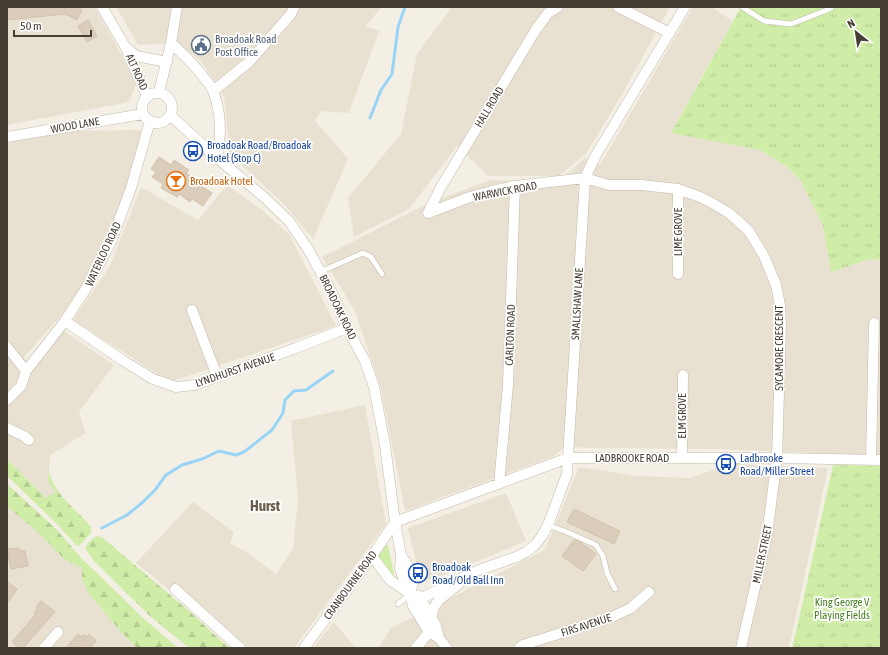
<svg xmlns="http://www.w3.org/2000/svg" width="888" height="655" font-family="'Asap Condensed',sans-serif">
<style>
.residential{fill:#e8e1d1}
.grass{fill:url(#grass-tufts)}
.forest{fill:url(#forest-firs)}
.garden{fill:#d0eda8}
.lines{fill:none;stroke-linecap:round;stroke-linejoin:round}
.stream{stroke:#99d4f7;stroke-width:3}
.building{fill:#dacdbb;stroke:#d2c2ab}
.lane-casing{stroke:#c3b9a9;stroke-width:6}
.street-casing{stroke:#c3b9a9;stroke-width:11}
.lane{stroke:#fff;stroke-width:5}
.street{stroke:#fff;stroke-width:10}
.labels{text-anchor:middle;stroke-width:3.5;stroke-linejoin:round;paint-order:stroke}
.service-label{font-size:11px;fill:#4e5e75;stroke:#fff;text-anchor:start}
.street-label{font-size:11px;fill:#473e33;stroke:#fff}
.transit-label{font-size:11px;fill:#164399;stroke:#fff;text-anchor:start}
.food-label{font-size:11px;fill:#c56008;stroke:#fff;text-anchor:start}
.park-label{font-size:11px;fill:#477e21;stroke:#fff}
.district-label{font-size:15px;font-weight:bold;fill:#6a5c49;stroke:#fff}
</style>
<defs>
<pattern id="grass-tufts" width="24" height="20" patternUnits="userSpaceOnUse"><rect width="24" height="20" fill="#d0eda8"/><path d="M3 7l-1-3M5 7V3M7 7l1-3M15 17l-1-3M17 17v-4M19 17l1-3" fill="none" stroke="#b4cc91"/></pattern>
<pattern id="forest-firs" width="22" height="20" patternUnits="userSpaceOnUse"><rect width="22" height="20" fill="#d0eda8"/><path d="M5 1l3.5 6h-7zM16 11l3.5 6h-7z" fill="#b4cc91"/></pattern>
</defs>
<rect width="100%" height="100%" fill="#f4efe4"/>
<!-- residential -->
<path class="residential" d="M7,7h88l42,76 -8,19 -122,23z
M116,7h266l-17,19 14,5 -30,82 -28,-2 -6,10 33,38 -35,80 -27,-33 -56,-52 -6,-57 -23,-36 -24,-18 -39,2z
M452,7h218l-46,84 -38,63 -28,22h-70l-31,-30 -48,63 -55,28 -6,-39 53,-64 16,-80z
M693,7h18l22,14 -62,111 89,18 26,16 15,15 22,45 8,46 39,-13 11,1v194h-45l-118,-5 -134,-1 -18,-2 -12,10 -149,55 -24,-122 -26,-78 -33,-54 105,-53 63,-24 69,1 27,-24 14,8z
M138,130l8,2 -41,119 -38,58 -43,48 9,12 31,-38 50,34 -35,47 7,21 -36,22 -2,26 8,12 -10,5 -39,-39v-317l71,-11z
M227,185l35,25 27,24 47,92 -166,56 -97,-62 36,-52 32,-81 57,33z
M365,405l21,119 -92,124h-52l-106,-85 57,-61 41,30 -4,11 13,7 33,24 17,-25 5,-50 -7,-78z
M731,464l97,4 -39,180h-410l11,-19 155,-79 34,-83 57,9 54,2z
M506,493l20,48 -79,33 -26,8 -13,-54z
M7,506l34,29 23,24 18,9v10l40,55 15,15h-130z
M334,622l22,26h-43z"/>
<!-- grass -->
<path class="grass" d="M741,7h140v253l-11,-1 -39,13 -8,-46 -22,-45 -15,-15 -26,-16 -89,-17z
M833,465l48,1v182h-89l11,-47z"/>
<!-- forest -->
<path class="forest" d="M7,459l39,39 10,-6 -8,-11 1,-11c1,4 2,8 4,12 8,18 26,30 38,45v6l-12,13 -4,-2 -17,-19 -51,-49z
M7,484l49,45 27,31 13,12 46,45 36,31h-41l-15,-15 -35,-42 -5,-13v-10l-18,-9 -23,-24 -34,-29z
M96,536l6,1 88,75 39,36h-40l-39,-32 -57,-56 -8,-12 4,-6z"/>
<!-- garden -->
<path class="garden" d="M388,545l6,29 -2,1 -13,-17v-4l6,-8z"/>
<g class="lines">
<!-- stream -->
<path class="stream" d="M370,118l11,-28 11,-16 6,-47 7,-20
M102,528l25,-13 16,-13 12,-12 11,-15 16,-10 20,-6 17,-8 17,4 8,-3 28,-22 11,-17 2,-13 9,-9 12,-1 27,-19"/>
</g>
<!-- building -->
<path class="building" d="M17,7h60l5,3 -5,10 -12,-6 -58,6v-12z
M88,20l9,16 -10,6 -9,-16z
M159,157l12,8 3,-5 15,10 -3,3 4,3 -1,2 23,15 -9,13 -11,-7 -2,3 -11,-8 -2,3 -16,-9 2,-4 -11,-7 4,-5 -5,-3z
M574,509l46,22 -6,13 -47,-22z
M574,540l6,2 16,12 -13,17 -21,-15z
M18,548l4,3h3l3,15 -17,3 -4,-20z
M7,582l10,7 -10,15z
M41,601l14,11 -32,36h-4l-7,-6 24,-28 -2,-1 3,-4 -1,-1z
M78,634l3,3 3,-2 3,2 2,-3 7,7 -6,7h-24z"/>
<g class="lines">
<!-- lane casing -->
<g class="lane-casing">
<path id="lane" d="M742,7l22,14 27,3 36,-14 5,-3
M320,272l43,-19 8,4 11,17
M548,525l19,7 29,13 7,11 4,17 8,16
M398,604l12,-10"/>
</g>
<!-- street casing -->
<g class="street-casing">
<path id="street" d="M102,7l24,41 21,48
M618,7l52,26
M171,43c12,11 24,22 34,36 3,4 7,8 8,12 9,23 8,44 4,67
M128,49l8,7 31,6
M213,91l36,-29 42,-48 3,-7
M159,92l12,-49 6,-36
M142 108a15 15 0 1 1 30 0a15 15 0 1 1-30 0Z
M171,116l46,42 47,39 25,24 19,28 25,46 14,33 18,33 9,26 11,58 10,77 6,33 -1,13 5,16 5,10 3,12 16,26 10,6 8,10
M7,137l136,-23
M428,213l42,-16 22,-6 23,-5 70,-8 24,7h32l37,4 22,8 12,6 17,10 20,18 15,25 12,29 4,20 1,21 -4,132 -10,77 -26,113
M428,213l13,-26 94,-156 13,-18 10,-6
M678,274v-85
M192,310l25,66
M65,321l57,39 31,19 23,8 18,-2 102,-37 51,-20
M7,347l19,24
M7,400l14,-14 5,-15 39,-50 22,-34 24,-45 20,-54 19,-67
M7,428l17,8 5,4
M682,458l1,-83
M871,460l3,-137
M499,484l9,-99 7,-199
M395,522l173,-64h209l104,2
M401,555l7,11 5,16 -3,12
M372,556l18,24 33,23 13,23 3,12
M175,589l65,59
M410,594l14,3 21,-11 34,-16 37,-13 10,-5 9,-7 7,-9 6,-11 19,-51 18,-296 11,-23 89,-148
M432,619l1,-10 5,-8 22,-18
M44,648l14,-16
M304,648l68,-92 23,-34
M416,648l13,-16
M519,648l4,-3 89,-28 19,-9 18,-16"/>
</g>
<!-- lane -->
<use href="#lane" class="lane"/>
<!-- street -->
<use href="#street" class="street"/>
</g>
<!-- icons -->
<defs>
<g id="civic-ring" transform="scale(1)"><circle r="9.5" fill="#fff" stroke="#5c6f8a" stroke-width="1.5"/><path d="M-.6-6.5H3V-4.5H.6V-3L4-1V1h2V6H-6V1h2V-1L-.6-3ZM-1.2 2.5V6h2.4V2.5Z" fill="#5c6f8a"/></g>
<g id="bus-ring" transform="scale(1)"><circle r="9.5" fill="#fff" stroke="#1a4fb4" stroke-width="1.5"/><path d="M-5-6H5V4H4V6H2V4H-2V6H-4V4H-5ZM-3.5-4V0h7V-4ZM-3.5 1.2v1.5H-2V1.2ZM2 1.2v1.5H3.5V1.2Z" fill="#1a4fb4"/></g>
<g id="bar-ring" transform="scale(1)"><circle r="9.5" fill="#fff" stroke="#e8710a" stroke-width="1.5"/><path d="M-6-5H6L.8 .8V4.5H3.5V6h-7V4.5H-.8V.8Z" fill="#e8710a"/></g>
</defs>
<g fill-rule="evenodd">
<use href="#civic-ring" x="201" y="45"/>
<use href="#bus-ring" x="193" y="151"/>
<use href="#bar-ring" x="176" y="181"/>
<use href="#bus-ring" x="726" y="464"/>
<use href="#bus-ring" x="418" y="573"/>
</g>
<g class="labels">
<!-- service labels -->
<g class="service-label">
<text x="215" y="43">Broadoak Road<tspan x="215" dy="13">Post Office</tspan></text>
</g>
<!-- street labels -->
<g class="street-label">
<text transform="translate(137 72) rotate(66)" y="4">ALT ROAD</text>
<text transform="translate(489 107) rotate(-59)" y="4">HALL ROAD</text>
<text transform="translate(75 125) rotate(-10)" y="4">WOOD LANE</text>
<text transform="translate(505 191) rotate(-11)" y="4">WARWICK ROAD</text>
<text transform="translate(678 232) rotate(-90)" y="4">LIME GROVE</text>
<text transform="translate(103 254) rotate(-65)" y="4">WATERLOO ROAD</text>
<text transform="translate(577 304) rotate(-87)" y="4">SMALLSHAW LANE</text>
<text transform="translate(338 307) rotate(64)" y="4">BROADOAK ROAD</text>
<text transform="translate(510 335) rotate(-88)" y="4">CARLTON ROAD</text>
<text transform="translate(779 348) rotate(-90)" y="4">SYCAMORE CRESCENT</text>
<text transform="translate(235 370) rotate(-19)" y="4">LYNDHURST AVENUE</text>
<text transform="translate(682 416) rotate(-90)" y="4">ELM GROVE</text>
<text x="632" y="462">LADBROOKE ROAD</text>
<text transform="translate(762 554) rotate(-78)" y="4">MILLER STREET</text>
<text transform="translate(350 585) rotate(-54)" y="4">CRANBOURNE ROAD</text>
<text transform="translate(586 625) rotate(-18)" y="4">FIRS AVENUE</text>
</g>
<!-- transit labels -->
<g class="transit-label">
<text x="207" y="149">Broadoak Road/Broadoak<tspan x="207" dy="13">Hotel (Stop C)</tspan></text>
<text x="740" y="462">Ladbrooke<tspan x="740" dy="13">Road/Miller Street</tspan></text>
<text x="432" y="571">Broadoak<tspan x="432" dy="13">Road/Old Ball Inn</tspan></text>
</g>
<!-- food labels -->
<g class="food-label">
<text x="190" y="185">Broadoak Hotel</text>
</g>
<!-- park labels -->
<g class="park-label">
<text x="842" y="606">King George V<tspan x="842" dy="13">Playing Fields</tspan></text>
</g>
<!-- district labels -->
<g class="district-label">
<text x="265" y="511">Hurst</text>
</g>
</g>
<!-- border -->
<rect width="888" height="655" fill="none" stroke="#473e33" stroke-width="16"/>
<!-- north arrow -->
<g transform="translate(856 32) rotate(330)" stroke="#ffffff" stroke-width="3" paint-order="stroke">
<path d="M0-3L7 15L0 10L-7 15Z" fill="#473e33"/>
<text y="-6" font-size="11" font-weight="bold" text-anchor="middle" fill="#473e33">N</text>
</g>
<!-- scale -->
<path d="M14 30v6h77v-6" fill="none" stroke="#473e33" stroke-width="2"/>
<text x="20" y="30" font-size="12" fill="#473e33" stroke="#ffffff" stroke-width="3" paint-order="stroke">50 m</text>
</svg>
